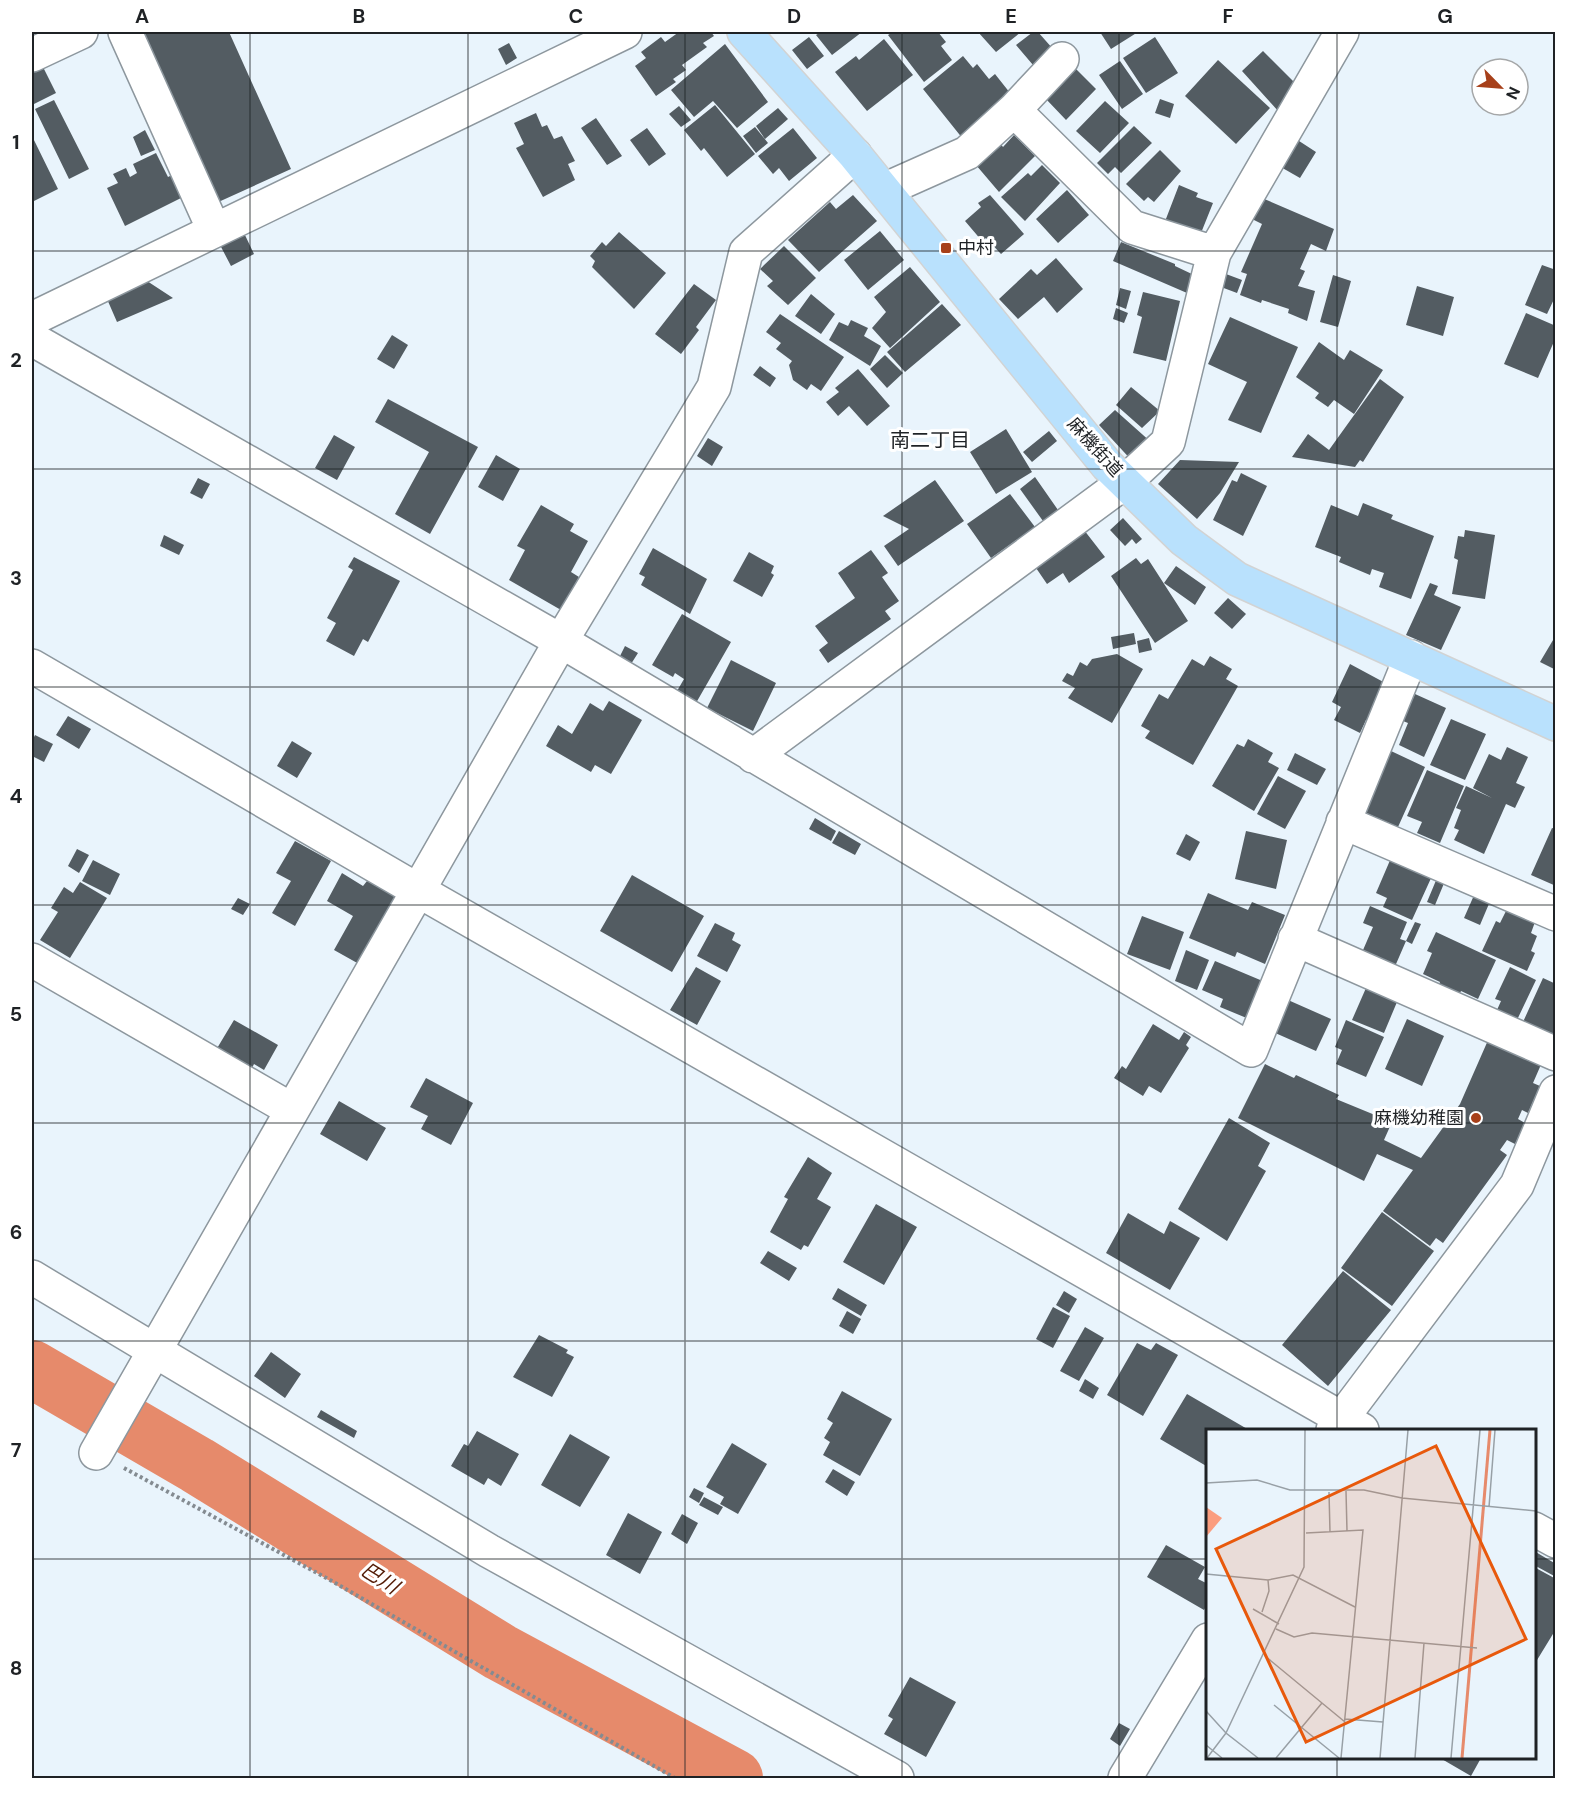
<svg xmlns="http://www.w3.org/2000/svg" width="1587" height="1810" font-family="'DM Sans','Noto Sans JP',sans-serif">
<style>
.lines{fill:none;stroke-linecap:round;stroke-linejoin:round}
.river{stroke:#e68a6b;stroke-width:58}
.building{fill:#535c62}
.minor-casing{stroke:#8d979e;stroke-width:36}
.major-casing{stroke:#d2d3d3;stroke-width:36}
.path{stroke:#848b91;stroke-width:4;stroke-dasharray:3 3;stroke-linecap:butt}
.minor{stroke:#fff;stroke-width:33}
.major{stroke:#b9e1fd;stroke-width:33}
.grid{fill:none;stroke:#1f2225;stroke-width:1.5;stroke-opacity:0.55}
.poi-dot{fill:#a7401a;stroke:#fff;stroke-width:2}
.labels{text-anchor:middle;stroke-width:6;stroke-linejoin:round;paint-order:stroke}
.poi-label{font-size:18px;fill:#1f2225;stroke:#fff;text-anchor:start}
.street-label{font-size:18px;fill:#1f2225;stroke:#fff}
.neighbourhood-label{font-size:20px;fill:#1f2225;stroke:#fff}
.water-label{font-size:20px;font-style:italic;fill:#531a04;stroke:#fff}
.inset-river{fill:none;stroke:#e68a6b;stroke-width:3}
.inset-road{fill:none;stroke:#98a0a6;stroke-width:1.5}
.view{fill:#e8590c;fill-opacity:0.15;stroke:#e8590c;stroke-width:3}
.inset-edge{fill:none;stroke:#1f2225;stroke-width:3}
.neatline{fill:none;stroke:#1f2225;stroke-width:2}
.grid-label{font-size:20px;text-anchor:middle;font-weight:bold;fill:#1f2225}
</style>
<rect width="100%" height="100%" fill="#e9f4fc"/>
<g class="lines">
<!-- river -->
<path class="river" d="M32,1369l165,96 303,187 234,126"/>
</g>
<!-- building -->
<path class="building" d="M135,32h94l62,137 -77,35z
M679,32h32l3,4 -11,7 4,4 -25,18 4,5 -13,9 3,3 -20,14 -21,-30 11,-8 -5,-6 20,-15 4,5z
M821,32h41l-30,23 -16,-20z
M893,32h45l8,10 -5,4 11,14 -28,22 -36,-47z
M978,32h43l-25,20z
M1033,32h5l15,17 -20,16 -17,-20z
M1100,32h38l-27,17z
M809,37l15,19 -17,13 -15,-19z
M1155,37l23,36 -32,20 -23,-35z
M884,39l29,36 -46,36 -32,-39 21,-16 3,4z
M509,43l8,15 -11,7 -8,-16z
M725,44l43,58 -31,26 -24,-27 -19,16 -23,-27z
M1263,51l34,34 -18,27 -37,-41z
M963,56l10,12 4,-4 12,15 6,-5 19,24 -51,41 -40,-50z
M1218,60l52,48 -34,36 -51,-48z
M40,61l16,32 -24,12v-40z
M1120,61l23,33 -21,15 -23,-34z
M1076,69l20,20 -30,31 -20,-21z
M1160,99l14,5 -4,14 -15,-5z
M54,100l35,69 -20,10 -34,-70z
M1105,101l24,22 -29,30 -24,-22z
M715,105l40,49 -28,23 -23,-29 -3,3 -17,-21z
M679,106l12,14 -10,7 -12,-13z
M778,108l10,11 -23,20 -9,-13z
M536,113l6,14 5,-2 7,14 8,-3 13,25 -7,3 7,16 -32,17 -27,-49 8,-4 -10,-21z
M596,118l26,38 -15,9 -26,-37z
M1134,126l18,17 -31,30 -6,-6 -7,7 -11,-11z
M755,127l13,16 -12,10 -13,-17z
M647,128l19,26 -17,12 -19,-26z
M793,128l24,30 -28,23 -10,-13 -6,6 -15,-18z
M145,130l10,20 -14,6 -8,-19z
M1014,135l21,21 -36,36 -23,-27 24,-22 3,4z
M32,136l26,53 -26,13z
M1296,139l20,13 -16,26 -21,-12z
M1160,150l21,21 -27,31 -6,-5 -4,4 -18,-17z
M156,153l12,24 4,-2 11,22 -58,29 -18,-38 11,-5 -5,-9 13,-6 4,9 7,-4 -4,-9z
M1042,165l18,18 -35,38 -24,-24 27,-24 3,3z
M1179,185l19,8 -2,4 17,6 -14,35 -35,-14z
M1067,190l22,25 -31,28 -22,-24z
M853,195l24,26 -58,51 -31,-32 42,-38 6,7z
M990,195l34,39 -23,20 -15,-16 -4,3 -17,-20 16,-14 -3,-4z
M1255,195l79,34 -8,22 -15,-7 -11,25 5,2 -7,15 17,5 -8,30 -19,-8 1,-4 -27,-9 -1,3 -21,-8 7,-21 -6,-2 21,-48 -16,-8z
M880,231l24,29 -36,30 -24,-30z
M619,232l47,41 -32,36 -42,-42 3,-6 -5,-5 12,-14 4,4z
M244,233l10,21 -23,12 -11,-21z
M1121,242l54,22v2l19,9 -7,18 -74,-32z
M784,246l32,32 -28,27 -21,-19 6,-5 -13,-12z
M1056,258l27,31 -26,24 -13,-16 -26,22 -19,-20 32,-30 6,6z
M1542,265l14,5v25l-9,19 -22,-9z
M910,267l30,35 -50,46 -18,-20 14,-16 -12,-15z
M1226,274l16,6 -5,13 -16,-6z
M1333,275l18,6 -13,46 -18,-5z
M147,281l26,17 -56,24 -10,-23z
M694,284l22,16 -20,27 3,3 -18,24 -26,-20z
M1417,286l37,11 -11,39 -37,-11z
M1120,288l11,3 -5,18 -10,-4z
M1143,292l37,9 -14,60 -33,-8 9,-36 -5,-2z
M811,294l24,20 -14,20 -26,-18z
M942,304l19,21 -56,47 -18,-20z
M1116,308l12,5 -4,10 -11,-4z
M1526,313l30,13v11l-18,41 -34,-14z
M780,314l64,43 -23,34 -10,-7 -4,6 -14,-10 -4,-15 3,-4 -16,-12 5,-6 -15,-11z
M1230,317l68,30 -37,86 -33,-13 19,-38 -39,-18z
M851,320l17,8 -4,8 17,10 -11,20 -41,-26 10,-18 9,4z
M392,335l16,10 -14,24 -17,-10z
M1319,342l25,18 6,-10 33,20 -29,44 -20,-14 -6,7 -13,-9 4,-5 -23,-16z
M885,355l18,18 -16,15 -17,-19z
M760,366l16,12 -6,9 -17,-12z
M858,369l32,37 -23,20 -18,-20 -11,10 -12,-14 13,-10 -4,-4z
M1380,379l24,18 -41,65 -3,-2 -5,7 -63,-10 16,-23 21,16z
M1131,387l29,24 -18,17 -26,-23z
M388,399l90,48 -48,87 -35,-20 34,-62 -54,-30z
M1115,410l37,33 -17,21 -36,-39z
M1006,429l26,43 -36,22 -26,-42z
M1049,431l8,10 -25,21 -9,-10z
M334,435l21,12 -18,33 -22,-12z
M708,438l15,9 -11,19 -15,-10z
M496,455l24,14 -17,32 -25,-14z
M1180,460l59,2 -19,31 -23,26 -39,-35z
M1241,473l26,13 -24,50 -30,-16 19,-40 5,2z
M1035,477l23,33 -15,11 -23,-32z
M198,478l12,6 -8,15 -12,-6z
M935,480l29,41 -66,45 -14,-20 25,-17 -26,-13z
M1010,494l25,33 -44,31 -24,-34z
M1363,503l30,12 -2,4 43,17 -23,63 -32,-12 5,-14 -12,-4 -2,6 -31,-13 2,-5 -26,-10 16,-42 27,11z
M541,505l33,19 -4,7 18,10 -17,31 8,5 -18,33 -52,-30 16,-30 -8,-4z
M1123,518l19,21 -6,5 -4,-5 -7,7 -15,-16z
M1084,530l21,27 -36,26 -6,-10 -16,11 -13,-19z
M1465,530l30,5 -10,64 -33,-5 6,-34 -4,-2 4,-22 6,1z
M164,535l20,10 -5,10 -19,-9z
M653,548l54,31 -17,35 -49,-29 4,-8 -6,-3z
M871,550l17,23 -6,4 17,24 -14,10 6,8 -63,44 -9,-13 9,-7 -13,-17 40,-28 -17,-25z
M749,552l25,14 -3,7 3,2 -12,22 -29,-16z
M354,557l46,24 -32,61 -5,-3 -9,17 -28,-15 10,-18 -9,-5 26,-48 -5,-3z
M1136,558l5,6 7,-5 40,62 -33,22 -44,-67z
M1176,566l30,21 -11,18 -31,-22z
M1430,583l8,3 -4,9 27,12 -20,43 -35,-15z
M1228,598l18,16 -14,15 -18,-16z
M682,614l49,28 -35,61 -19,-12 7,-12 -9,-6 -2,4 -21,-12z
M1134,633l2,11 -23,5 -2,-12z
M1556,635v35l-16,-8z
M1149,638l3,12 -13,3 -2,-12z
M625,646l13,7 -7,11 -12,-6z
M1117,654l26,15 -31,54 -44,-25 7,-10 -13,-7 5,-8 6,3 7,-14 7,4 5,-7z
M1210,656l22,13 -6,10 12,7 -45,79 -48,-27 5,-7 -9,-5 18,-32 9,5 24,-40 12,7z
M731,660l45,23 -23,48 -46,-23z
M1350,664l39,21 -20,37 -3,-2 -6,13 -26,-13 7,-13 -9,-5z
M1415,694l31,14 -22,49 -25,-12 9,-22 -5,-2z
M609,701l33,19 -31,54 -16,-9 -4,7 -45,-26 12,-21 14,9 18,-31 13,8z
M68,716l23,13 -12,20 -23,-14z
M1451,719l35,15 -21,46 -35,-15z
M35,735l18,9 -9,18 -12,-6v-15z
M1248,739l25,14 -5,9 11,6 -25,43 -42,-25 25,-42 7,3z
M292,741l20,12 -15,25 -20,-12z
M1507,747l21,10 -12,26 9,4 -10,21 -9,-4 -22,50 -30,-14 5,-10 -5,-2 7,-18 -5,-2 10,-22 26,12 -19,-10 16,-34 12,6z
M1391,751l34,16 -27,60 -34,-15z
M1295,753l31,16 -9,16 -30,-15z
M1427,770l37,16 -24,57 -23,-10 5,-11 -15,-6z
M1278,776l28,15 -21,38 -28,-15z
M815,818l21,13 -5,10 -22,-12z
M1552,828l4,1v57l-25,-11z
M839,831l22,13 -6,11 -23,-12z
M1246,831l41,9 -11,49 -41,-10z
M1186,834l14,8 -10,19 -14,-7z
M295,841l36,20 -36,65 -23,-13 19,-32 -15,-8z
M77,849l12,6 -10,18 -11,-7z
M1391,858l41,18 -20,44 -29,-13 4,-9 -11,-5z
M93,860l27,14 -10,21 -28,-14z
M342,873l21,13 4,-5 29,16 -37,67 -25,-14 19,-34 -26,-15z
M632,875l72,41 -32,56 -72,-41z
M1437,878l8,3 -10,24 -8,-3z
M80,882l27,16 -37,60 -30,-18 18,-28 -7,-4 13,-21 9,6z
M1208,893l40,17 4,-8 33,13 -20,49 -28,-12 -2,5 -46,-19z
M1475,893l16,6 -11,26 -16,-7z
M238,898l12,6 -7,11 -12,-6z
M1370,906l37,16 -7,17 6,2 -13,30 -33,-14 13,-30 -10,-4z
M1507,909l28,13 -4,11 6,3 -6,15 4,2 -8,18 -45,-20 14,-30 4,2z
M1142,916l42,16 -14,38 -43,-16z
M1415,922l6,2 -9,20 -6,-3z
M715,923l20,10 -3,7 9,5 -14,27 -30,-16z
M1436,932l60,28 -18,39 -17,-8 -3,6 -20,-10 2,-5 -17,-8 9,-21 -5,-2z
M1186,950l23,10 -12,30 -22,-9z
M1215,961l50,21 -16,37 -29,-12 3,-8 -21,-9z
M696,967l25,14 -24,44 -27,-15z
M1510,967l26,13 -19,40 -20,-10 4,-9 -6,-2z
M1543,978l13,6v52l-33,-14z
M1366,988l31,14 -13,31 -32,-13z
M1288,1000l43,19 -15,32 -43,-19z
M1407,1019l37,17 -22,50 -37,-17z
M234,1020l44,25 -14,25 -10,-6 -3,6 -35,-20z
M1346,1020l38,17 -18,40 -30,-13 6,-14 -7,-3z
M1153,1024l26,16 5,-8 7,5 -5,8 3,3 -28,45 -12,-7 -6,10 -29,-18 8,-12 4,3z
M1489,1038l54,22 -10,23 7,3 -12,27 -6,-3 -4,9 7,4 -10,21 -8,-4 -7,10 7,5 -64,88 -7,-5 -6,8 -47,-35 30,-41 -36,-16 -13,27 -126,-63 27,-54 29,14 2,-3 43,20 -3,4 56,23 -8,18 37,18 39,-54z
M426,1078l47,25 -22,42 -30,-16 7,-13 -18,-9z
M339,1101l47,27 -19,33 -47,-27z
M1229,1118l41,25 -12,23 8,5 -39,70 -49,-32z
M808,1157l24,16 -15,26 14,8 -23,40 -4,-2 -3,5 -31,-18 18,-33 -4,-2z
M876,1204l41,23 -33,58 -41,-23z
M1382,1212l52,39 -42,55 -51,-38z
M1128,1213l36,21 6,-13 30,17 -30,52 -64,-37z
M768,1251l29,17 -8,13 -29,-18z
M1343,1271l48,39 -63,76 -46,-41z
M838,1288l29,17 -6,11 -29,-17z
M1064,1291l13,8 -8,14 -13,-8z
M1053,1307l17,9 -17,32 -17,-9z
M847,1311l14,8 -8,15 -14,-8z
M1085,1327l19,11 -25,43 -19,-10z
M539,1335l29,15 -2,3 8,4 -22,40 -39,-20z
M1137,1343l14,7 5,-7 22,12 -35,61 -36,-21z
M271,1352l30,22 -16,24 -31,-22z
M1085,1379l14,9 -6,11 -14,-8z
M842,1391l50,28 -32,57 -37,-21 7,-13 -6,-4 9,-15 -6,-4z
M1187,1394l62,36h-41v37l-48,-28z
M321,1410l36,21 -3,7 -37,-21z
M477,1431l42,23 -18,32 -13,-8 -4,7 -33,-19 13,-22 4,2z
M570,1434l40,23 -30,50 -39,-22z
M732,1443l35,21 -29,50 -18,-10 4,-7 -18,-10z
M833,1469l22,13 -8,14 -22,-14z
M694,1488l10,5 -5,10 -10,-6z
M704,1497l19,10 -5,8 -19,-10z
M628,1513l34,19 -22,42 -34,-19z
M682,1514l16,9 -11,21 -16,-10z
M1166,1545l39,22 -7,12 10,5v19l-4,7 -57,-33z
M1534,1551l22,13v13l-22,-12z
M1534,1567l22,12v50l-22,36z
M910,1677l46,25 -30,55 -42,-23 9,-15 -5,-3z
M1119,1723l11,6 -10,17 -10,-7z
M1440,1758h41l-10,18z"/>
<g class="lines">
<!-- minor casing -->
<g class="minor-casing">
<path id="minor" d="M125,32l89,198
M32,55l49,-23
M1014,110l118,117 82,26
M884,190l83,-37 47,-43 48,-51
M32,319l593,-287
M32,339l529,302 690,409 160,-393
M32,666l387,225 943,539
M753,756l373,-275 42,-39 46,-189 128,-221
M1343,822l213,92
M1295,939l261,115
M32,960l260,150
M32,1277l457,274 408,227
M1333,1430l184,-245 39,-93
M96,1453l465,-812 153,-254 32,-135 109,-97
M1534,1529l22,12
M1125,1778l83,-138"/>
</g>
<!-- major casing -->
<g class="major-casing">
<path id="major" d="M744,32l111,123 252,310 77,75 53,39 319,145"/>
</g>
<!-- path -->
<path class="path" d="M124,1468l206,112 345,198"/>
<!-- minor -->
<use href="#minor" class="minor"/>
<!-- major -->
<use href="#major" class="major"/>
</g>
<!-- grid -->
<path class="grid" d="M250,32v1746M468,32v1746M685,32v1746M902,32v1746M1119,32v1746M1337,32v1398M32,251h1524M32,469h1524M32,687h1524M32,905h1524M32,1123h1524M32,1341h1524M32,1559h1176M1534,1559h22M1337,1758v20"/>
<!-- markers -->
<g class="poi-dot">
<rect x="940" y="242" width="12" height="12" rx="3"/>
<circle cx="1476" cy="1118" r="6"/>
</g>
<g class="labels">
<!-- poi labels -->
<g class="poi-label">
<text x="958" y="254">中村</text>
<text x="1464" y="1124" text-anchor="end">麻機幼稚園</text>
</g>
<!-- street labels -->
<g class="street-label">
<text transform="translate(1095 447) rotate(48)" y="6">麻機街道</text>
</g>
<!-- neighbourhood labels -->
<g class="neighbourhood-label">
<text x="930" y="447">南二丁目</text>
</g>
<!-- water labels -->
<g class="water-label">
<text transform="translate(380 1578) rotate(32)" y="7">巴川</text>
</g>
</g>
<!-- overview -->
<g transform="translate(1206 1429)">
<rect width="330" height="330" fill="#e9f4fc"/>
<path d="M0,78l16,11 -16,19z" fill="#fb9d7e"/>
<path class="inset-river" d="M256,329l28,-328"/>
<path class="inset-road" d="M0,54l51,-3 33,10h74l38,8 134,13M140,62l1,40M123,63l1,40M283,78l6,-77M100,104l57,-3 -22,228M0,145l62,6 25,-5 62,32M47,180l26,15M56,183l7,-21 -1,-11M70,200l18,8 18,-4 165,15M59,227l80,66M68,276l65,53M0,282l20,22 -19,25M139,290l38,3M0,316l16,13M52,329l-32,-25 78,-166 1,-137M70,329l46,-55M174,329l28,-328M209,329l9,-115M245,329l29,-328"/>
<path class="view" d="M230,17l90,193 -220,103 -90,-193z"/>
<rect width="330" height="330" class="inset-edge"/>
</g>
<!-- border -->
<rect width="1587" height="1810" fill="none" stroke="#ffffff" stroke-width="66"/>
<!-- north arrow -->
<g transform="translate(1500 87) rotate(115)"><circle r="28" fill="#ffffff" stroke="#a5a7a8" stroke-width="1.5"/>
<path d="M0-4.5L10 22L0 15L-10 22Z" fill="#a7401a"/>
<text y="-9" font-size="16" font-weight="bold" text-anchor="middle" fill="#1f2225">N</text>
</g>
<rect x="33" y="33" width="1521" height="1744" class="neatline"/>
<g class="grid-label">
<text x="142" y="23">A</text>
<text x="359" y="23">B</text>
<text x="576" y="23">C</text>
<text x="794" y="23">D</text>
<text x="1011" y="23">E</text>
<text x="1228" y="23">F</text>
<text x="1445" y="23">G</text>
<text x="16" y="149">1</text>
<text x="16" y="367">2</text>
<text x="16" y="585">3</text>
<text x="16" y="803">4</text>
<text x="16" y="1021">5</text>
<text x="16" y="1239">6</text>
<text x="16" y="1457">7</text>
<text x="16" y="1675">8</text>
</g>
</svg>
